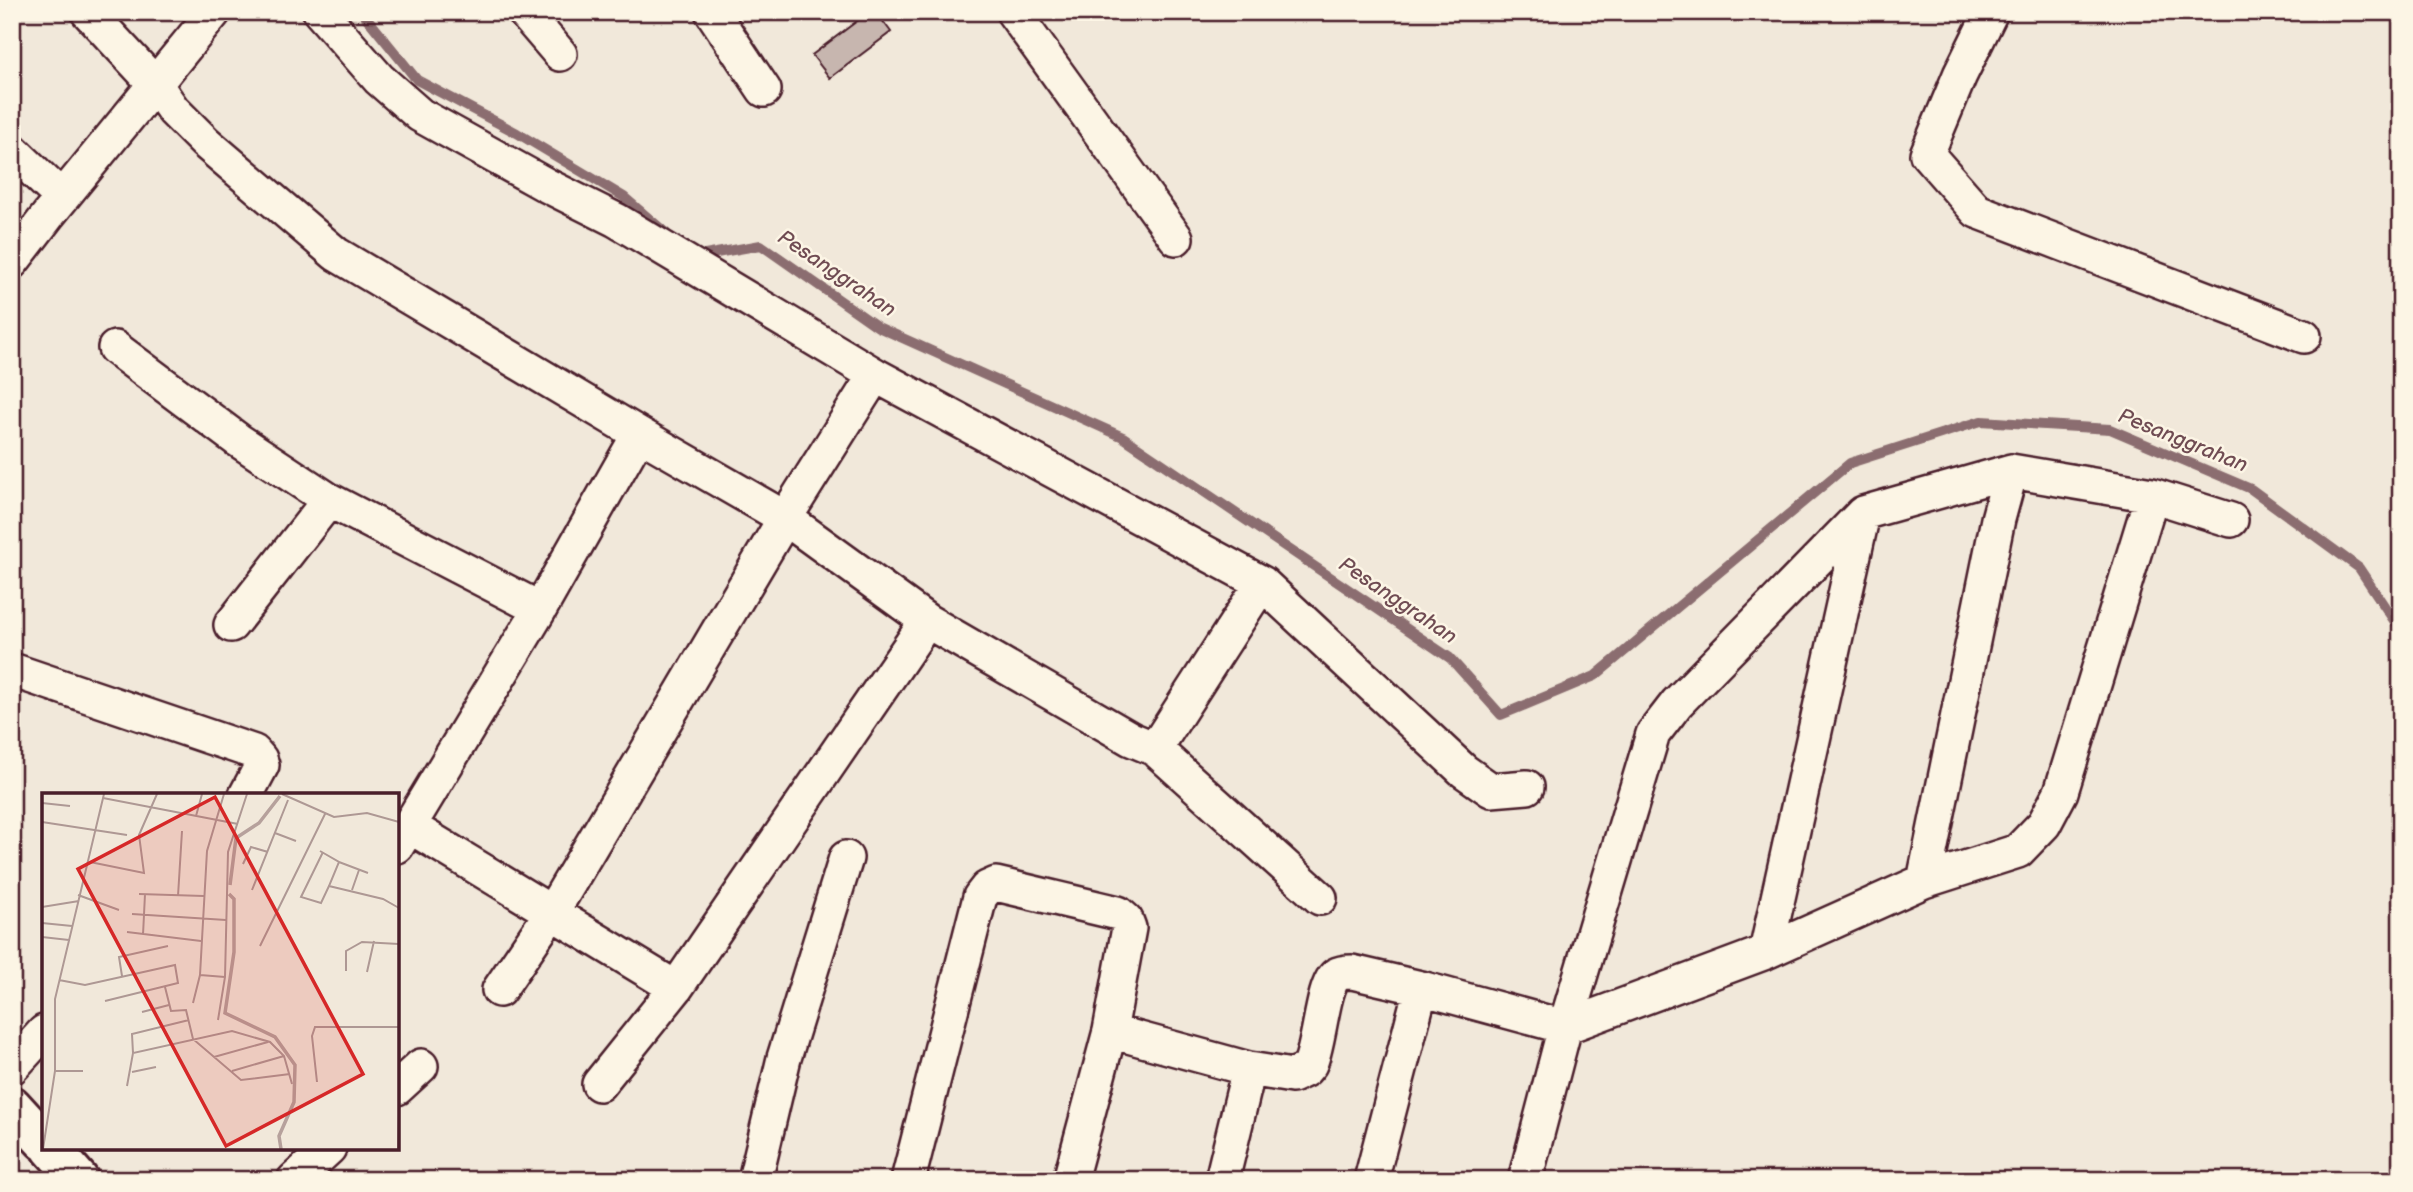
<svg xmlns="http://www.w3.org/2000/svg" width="2413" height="1192" font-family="'Balsamiq Sans',sans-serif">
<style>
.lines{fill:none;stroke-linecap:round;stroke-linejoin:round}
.stream{stroke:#8b6d6f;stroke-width:10}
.building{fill:#c7b6af;stroke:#4a1f2b;stroke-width:2}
.street-casing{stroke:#4a1f2b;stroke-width:38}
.secondary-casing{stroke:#4a1f2b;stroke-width:44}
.street{stroke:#fcf5e5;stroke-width:33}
.secondary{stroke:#fcf5e5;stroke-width:38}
.labels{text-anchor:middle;stroke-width:5;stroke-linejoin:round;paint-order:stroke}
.water-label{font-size:21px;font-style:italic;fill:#704c53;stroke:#fcf5e5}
.inset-river{fill:none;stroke:#b6a19c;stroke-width:3.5}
.inset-road{fill:none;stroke:#ae9894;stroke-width:2}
.view{fill:#d62828;fill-opacity:0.15;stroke:#d62828;stroke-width:3.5}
.inset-edge{fill:none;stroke:#4a1f2b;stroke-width:3.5}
</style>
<rect width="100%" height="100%" fill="#f1e8da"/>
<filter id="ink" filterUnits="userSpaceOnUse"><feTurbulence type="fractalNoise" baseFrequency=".0143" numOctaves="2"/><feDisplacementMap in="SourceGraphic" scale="14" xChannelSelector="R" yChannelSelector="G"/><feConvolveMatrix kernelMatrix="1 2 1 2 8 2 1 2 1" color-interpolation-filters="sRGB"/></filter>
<g filter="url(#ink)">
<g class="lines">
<!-- stream -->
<path class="stream" d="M362,12l55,68 100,53 107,64 42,36
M694,257l67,-12 117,82 245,110 327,221 51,57 94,-39 255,-213 131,-42 129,8 141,60 108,79 42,63"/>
</g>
<!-- building -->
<path class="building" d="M869,12h7l15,20 -61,46 -18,-23z"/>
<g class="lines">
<!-- street casing -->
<g class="street-casing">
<path id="street" d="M88,12l67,72 18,26 32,32 131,112 303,180 146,84 142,103 204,118 24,10 165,149
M320,12l59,67 41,36 126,70 70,35 259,155 387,208 202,188 27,19 36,-3
M524,12l36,42
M712,12l52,78
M1013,12l163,226
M1991,12l-31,63 -33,79 50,57 327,125
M12,150l50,48
M12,262l37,-48 165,-202
M115,348l123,92 91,60 211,109
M231,625l98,-125
M12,670l242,82 6,7 2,6 -16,30
M1155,749l107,-166
M409,826l267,162
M397,846l143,-237 99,-175
M1924,881l74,-362 13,-48
M1766,952l97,-438
M499,990l53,-78 233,-394 90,-143
M1110,1031l139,38 43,7 13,-6 5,-6c9,-18 13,-80 26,-89 5,-3 11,-3 16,-3l69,16 144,39 201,-75 158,-71 94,-30 26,-27 17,-32 91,-297
M12,1067l32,-35
M599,1084l77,-96 251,-367
M397,1088l24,-22
M294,1180l35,-32
M755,1180l29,-122 62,-200
M908,1180l72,-283 7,-9 9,-4 122,29 8,7 3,8 -19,103 -40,149
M1222,1180l27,-111
M1371,1180l50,-192
M1525,1180l40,-153 88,-293 24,-31 186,-190 148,-42 141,24 79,25"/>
</g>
<!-- secondary casing -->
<g class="secondary-casing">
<path id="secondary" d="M12,1106l32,35
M51,1148l28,32"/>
</g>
<!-- street -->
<use href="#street" class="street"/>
<!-- secondary -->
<use href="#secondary" class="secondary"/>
</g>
</g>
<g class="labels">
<!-- water labels -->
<g class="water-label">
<text transform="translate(837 273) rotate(34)" y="7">Pesanggrahan</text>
<text transform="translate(2183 440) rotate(22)" y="7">Pesanggrahan</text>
<text transform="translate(1398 600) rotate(34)" y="7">Pesanggrahan</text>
</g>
</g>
<!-- overview -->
<g transform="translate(42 793)">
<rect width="357" height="357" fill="#f1e8da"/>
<path class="inset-river" d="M188,92l6,-47 23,-15 21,-27M187,101l5,5v53l-9,61 50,24 20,28 -1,37 -15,34 2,13"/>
<path class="inset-road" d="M240,1l52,23 33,-4 32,9M61,5l135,26M0,10l28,3M154,23l6,-22M0,29l85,13M233,40l21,8M278,58l19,11 -10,24 54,13 16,9M281,59l-22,45 20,6 8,-17M48,69l54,11 -5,-38 18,-41M297,69l29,11M201,71l8,-17 17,5M210,97l36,-90M310,97l7,-20M97,101l65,2M36,102l41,15M136,103l4,-65M0,114l37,-6M90,121l94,6M0,130l30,3M85,139l74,9M101,142l2,-41M0,144l27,3M218,153l65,-132M304,178v-20l16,-9 37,2M325,179l7,-31M158,182l25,2M80,183l-3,-19 49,-11M17,187l26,5 90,-20 3,18 -73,18M123,194l6,24 15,-1 7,29 48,41 49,-6M151,210l7,-28 7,-124 17,-57M100,219l27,-7M176,227l7,-43 3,-125 19,-58M91,260l-1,-19 57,-14M172,264l54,-15M13,278h28M190,278l52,-15M90,279l24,-5M275,289l-5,-46 3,-9h84M85,293l6,-33 99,-22 38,11 14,14 8,28M1,356l12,-78v-72l49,-205M356,356l1,-34"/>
<path class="view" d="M173,4l148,277 -137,72 -148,-277z"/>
<rect width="357" height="357" class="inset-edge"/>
</g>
<!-- margin -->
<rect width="2413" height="1192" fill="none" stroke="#fcf5e5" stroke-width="42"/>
<rect x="21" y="21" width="2371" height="1150" fill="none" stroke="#4a1f2b" stroke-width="2.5" filter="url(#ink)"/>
</svg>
